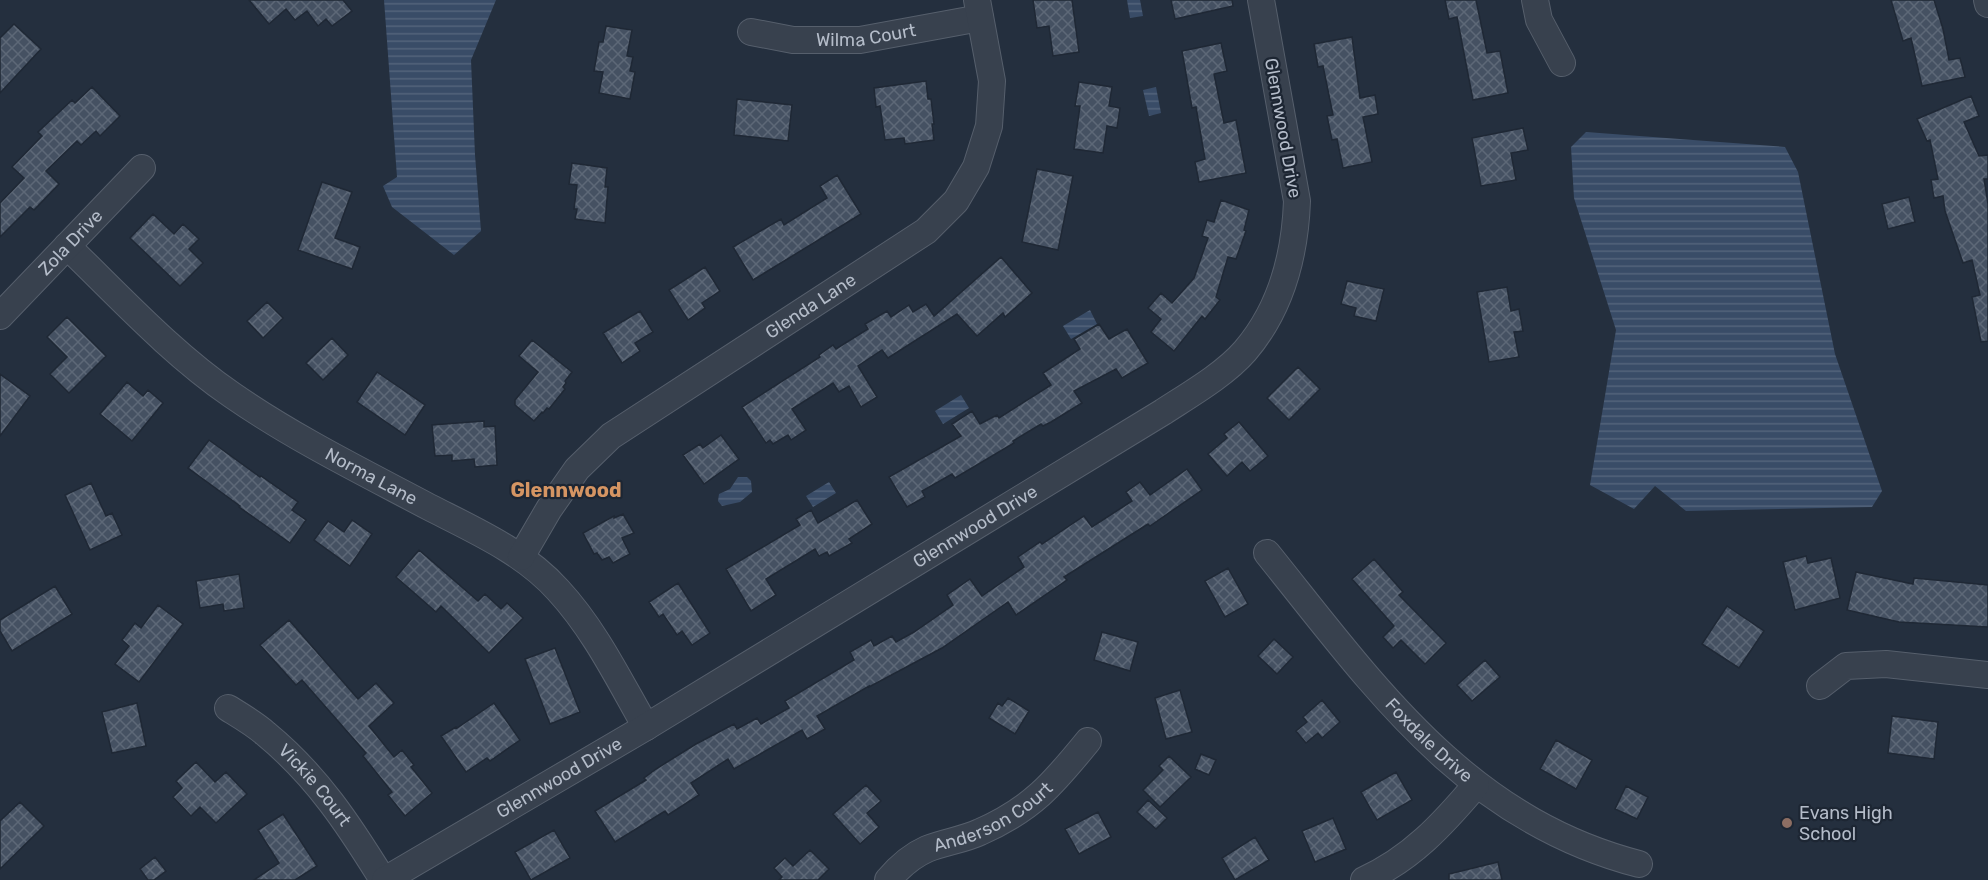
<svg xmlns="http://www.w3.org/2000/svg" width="1988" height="880" font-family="Rubik,sans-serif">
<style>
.water{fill:url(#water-rules)}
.building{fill:url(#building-cross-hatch);stroke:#1f2835;stroke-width:1.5}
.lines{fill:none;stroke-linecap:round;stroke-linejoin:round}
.minor-casing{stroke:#565f6c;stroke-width:28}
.minor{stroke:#38414e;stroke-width:26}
.education-dot{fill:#8d6e63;stroke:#1d2633;stroke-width:2}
.labels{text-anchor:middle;stroke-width:4.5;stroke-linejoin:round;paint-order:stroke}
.street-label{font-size:18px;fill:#b4bcc9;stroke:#1d2633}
.poi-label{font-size:18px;fill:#b4bcc9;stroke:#1d2633;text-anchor:start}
.neighbourhood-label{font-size:20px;font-weight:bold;fill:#d59563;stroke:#1d2633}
</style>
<defs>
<pattern id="water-rules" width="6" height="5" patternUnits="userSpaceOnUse" patternTransform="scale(1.5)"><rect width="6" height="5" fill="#394c67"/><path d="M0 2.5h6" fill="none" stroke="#53647b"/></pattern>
<pattern id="building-cross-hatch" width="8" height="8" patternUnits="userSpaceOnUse" patternTransform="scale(1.5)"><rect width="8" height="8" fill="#455162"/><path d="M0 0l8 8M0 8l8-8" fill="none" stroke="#5d6877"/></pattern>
</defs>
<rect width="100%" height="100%" fill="#242f3e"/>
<!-- water -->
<path class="water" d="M384,0h112l-25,60 4,95 6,76 -27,24 -62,-48 -9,-21 14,-9z
M1127,0h13l3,16 -13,2z
M1156,87l5,26 -12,3 -6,-26z
M1586,132l199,15 13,25 37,182 47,137 -10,16 -186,4 -31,-25 -21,23 -44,-24 26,-155 -42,-132 -3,-51z
M1090,310l7,14 -26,15 -8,-13z
M961,395l8,13 -26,16 -8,-13z
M738,477h9l4,4 1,11 -12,10 -18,4 -4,-5 1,-7 11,-5z
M829,482l7,11 -23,14 -7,-11z"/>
<!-- building -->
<path class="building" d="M249,0h94l9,11 -20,15 -6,-7 -8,7 -11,-15 -12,9 -9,-11 -17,15z
M1033,0h39l7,52 -26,4 -4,-30 -12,2z
M1171,0h61l1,6 -58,13z
M1445,0h31l11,53 13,-2 8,42 -35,7 -16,-83 -8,2z
M1891,0h43l9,29 6,31 11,-2 5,19 -43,9 -11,-48 -8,3z
M14,24l27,25 -41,44v-55z
M606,26l26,4 -5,26 6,1 -3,14 5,1 -5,27 -31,-6 4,-21 -9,-1 5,-29h4z
M1352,37l8,61 15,-3 3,19 -15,3 9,45 -29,6 -6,-29 -5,1 -5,-24 6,-1 -10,-49 -5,1 -4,-23z
M1221,43l6,28 -13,3 10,49 12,-3 10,53 -47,9 -4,-20 10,-3 -9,-52 -4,1 -10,-57z
M926,81l2,18h3l3,25h-2l2,16 -29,4 -1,-6 -19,2 -5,-34 -4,1 -2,-19z
M1079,82l33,5 -3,19 11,2 -3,20 -10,-2 -4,27 -29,-4 6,-43h-5z
M92,87l28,29 -20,20 -4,-5 -15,14 -4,-4 -31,30 13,13 -25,26 -4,-3 -30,30v-34l24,-25 -12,-11 30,-31 -4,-4 34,-32 3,3z
M1971,96l8,20 -15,6 15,34 9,-1v24h-4l4,25v137l-7,1 -9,-45 8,-2 -8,-35 -9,3 -18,-52 -2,-15 -9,2 -3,-18 7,-1 -8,-39 -3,1 -10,-22z
M737,99l55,6 -4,36 -54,-6z
M1523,128l5,22 -17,3 5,27 -35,6 -9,-48z
M572,163l35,5 -2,19h3l-3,36 -30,-4 2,-10h-3l3,-24 -8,-1z
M1037,169l36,7 -15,74 -36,-8z
M837,175l24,39 -108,66 -20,-33 48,-28 3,6 43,-27 -7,-12z
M322,182l30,10 -17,46 25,9 -8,22 -54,-19z
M1909,197l6,25 -27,7 -6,-25z
M1221,200l28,10 -5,20 2,1 -10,28 -8,-2 -12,40 4,3 -15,19 -3,-3 -28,35 -23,-19 10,-13 -13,-11 13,-15 11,10 22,-25 14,-40 -6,-2 5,-16 7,2z
M153,214l21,20 9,-10 16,15 -10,10 14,14 -23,23 -50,-48z
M1001,257l31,36 -27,24 -2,-4 -26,23 -20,-22 -69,44 -6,-8 -24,16 19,31 -16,10 -12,-21 -10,6 -6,-9 -41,26 14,21 -15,10 -3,-5 -15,9 -3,-4 -4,3 -24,-36 78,-50 -1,-2 14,-10 3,4 32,-20 -3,-5 22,-13 4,6 18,-12 4,7 13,-8 8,12z
M705,267l15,24 -18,12 3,5 -17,12 -19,-30z
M1347,281l37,8 -8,32 -22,-5 2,-8 -15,-4z
M1507,287l4,24 8,-2 4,22 -9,1 5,25 -30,5 -12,-70z
M267,302l16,16 -20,20 -16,-17z
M640,311l13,21 -18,11 5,8 -18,12 -19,-30z
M67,317l39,39 -37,37 -19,-19 17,-17 -20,-20z
M1099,324l10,15 18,-10 21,34 -26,15 -6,-9 -42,22 8,12 -31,19 -8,4 -2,-2 -28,17 1,2 -59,35 -3,-4 -30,17 3,6 -18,10 -18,-30 72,-41 -9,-12 20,-13 8,13 17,-9 2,3 52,-33 -8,-12 37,-24 -6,-10z
M332,338l16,17 -25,25 -17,-17z
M532,340l40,32 -7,9 1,2 -3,4 2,2 -16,20 -2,-1 -4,5 -1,-1 -8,9 -19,-16v-5l23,-28 -19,-16z
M1298,367l22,22 -31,31 -22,-22z
M377,372l48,33 -20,30 -48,-33z
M0,374l30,22 -30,40z
M127,382l16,14 5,-6 15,13 -31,38 -32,-27z
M484,421v6l11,-1 2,39 -22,2 -1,-8 -22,2v-6l-17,1 -3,-31z
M1239,422l29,34 -18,15 -8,-9 -15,14 -19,-22 19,-16 -3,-4z
M721,435l18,24 -35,25 -21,-29 17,-11 3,4z
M209,440l51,37 1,-1 37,26 -6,8 14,10 -16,23 -51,-36 1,-1 -52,-38z
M1187,469l15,21 -52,36 -2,-2 -84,53 3,3 -51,35 -8,-13 -66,46 -73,39v-1l-52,30 8,13 -18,10 -5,-9 -68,39 -6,-10 -37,24 8,12 -31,20 -3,-4 -50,31 -20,-31 51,-31 -2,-2 12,-9 40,-25 38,-20 3,5 20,-11 4,6 28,-16 -4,-7 69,-41 -4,-8 21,-12 3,6 18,-10 4,6 18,-10 39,-27 -6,-10 23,-16 12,17 42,-29 -6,-10 22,-15 2,2 42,-28 8,11 40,-26 -6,-9 14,-10 10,13z
M91,483l15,33 6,-3 10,22 -32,15 -25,-55z
M857,500l15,24 -23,15 3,4 -23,13 -2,-4 -8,4 -4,-7 -49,30 10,16 -25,16 -25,-42 74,-44 -4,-6 15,-9 7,13z
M623,514l11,19 -12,5 8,16 -17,9 -4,-6 -7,3 -5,-7 -3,1 -11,-21 31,-17v2z
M352,520l20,14 -22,32 -36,-26 14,-19 16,11z
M419,550l59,51 7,-7 16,15 6,-6 16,15 -34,35 -48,-47 -5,6 -40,-35z
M1806,556l2,7 23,-5 9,40 -45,12 -12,-48z
M1374,559l29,33 -4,3 47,48 -21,21 -24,-24 -8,8 -10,-11 11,-11 -42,-47z
M1228,568l20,36 -23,13 -20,-36z
M1856,572l57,12 1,-6 74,7v42l-89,-5 -52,-12z
M239,574l5,34 -20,3 -1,-7 -23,4 -4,-27z
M678,583l32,50 -18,12 -10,-14 -5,4 -14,-21 -4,3 -10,-15z
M55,586l17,28 -60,37 -12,-20v-11z
M158,605l25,19 -44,58 -24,-18 14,-18 -7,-6 13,-17 6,5z
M1727,606l37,25 -25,37 -37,-24z
M289,620l69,79 18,-16 18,20 -25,23 25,31 8,-7 12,15 -3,2 21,26 -27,23 -17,-21 4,-3 -29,-36 3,-3 -64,-73 -6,5 -36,-40z
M1102,632l36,10 -8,29 -36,-11z
M1274,639l19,18 -16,17 -19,-18z
M555,648l25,64 -30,12 -25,-65z
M1485,660l15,17 -28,24 -15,-16z
M1180,690l12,42 -26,7 -11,-41z
M1008,698l21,13 -14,23 -26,-16 9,-15 4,3z
M1322,700l18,22 -18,16 -4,-5 -12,10 -10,-12 11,-9 -4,-5z
M137,703l9,43 -34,7 -10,-41z
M494,703l26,37 -30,21 -3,-3 -21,14 -25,-36 15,-9 1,1z
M1892,716l46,6 -4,37 -46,-6z
M1556,740l36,20 -16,29 -36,-20z
M1201,754l15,6 -7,15 -14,-6z
M1169,756l22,21 -31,30 -17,-17 20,-20 -4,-4z
M196,762l19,20 11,-10 21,22 -31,29 -16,-16 -9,9 -18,-19 9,-9 -6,-7z
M1396,772l16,28 -35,20 -16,-28z
M866,785l15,16 -14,12 12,14 -19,17 -27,-30z
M1626,786l22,11 -11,22 -22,-10z
M1148,800l19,18 -11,11 -19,-17z
M20,802l24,24 -44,43v-48z
M1098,812l13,25 -32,17 -14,-25z
M283,814l34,52 -22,14h-41l25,-17 -21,-33z
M1333,818l13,31 -31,13 -13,-31z
M554,830l16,28 -39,22 -16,-28z
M1255,837l14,23 -34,20 -13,-22z
M810,850l19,19 -11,11h-39l3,-3 -8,-9 11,-10 8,8z
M155,857l11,14 -12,9h-6l-8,-11z
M1498,862l4,18h-53v-6z"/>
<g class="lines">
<!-- minor casing -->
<g class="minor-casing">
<g id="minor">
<path d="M1535,0l4,20 23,43"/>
<path d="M1987,0l1,4"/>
<path id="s1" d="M751,32l42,8h67l120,-22"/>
<path id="s2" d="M67,246c53,51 104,107 165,149 62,43 131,77 197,112 45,23 95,45 129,83 37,40 61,90 88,137"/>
<path id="s3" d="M0,316l142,-148"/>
<path id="s4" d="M1267,553c107,133 198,266 372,311"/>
<path id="s5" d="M521,557l28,-48 28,-40 34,-33 315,-205 30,-30 20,-34 13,-41 3,-45 -15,-81"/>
<path d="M1820,686l26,-20 40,-2 102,11"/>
<path id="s6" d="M228,708c13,8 27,16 38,26 51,42 83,91 117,146"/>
<path id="s7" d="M385,880l261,-153 517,-315c26,-17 61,-37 82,-61 36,-42 50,-96 52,-150l-36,-201"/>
<path id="s8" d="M888,880c11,-13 23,-24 39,-31 17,-7 36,-9 53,-17 52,-23 73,-48 108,-91"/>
<path d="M1364,880c47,-21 79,-56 112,-95"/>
</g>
</g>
<!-- minor -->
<use href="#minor" class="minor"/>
</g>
<!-- markers -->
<circle class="education-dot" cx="1787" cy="823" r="6"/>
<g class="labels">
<!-- street labels -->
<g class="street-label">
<text dy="6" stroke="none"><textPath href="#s1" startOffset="116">Wilma Court</textPath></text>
<text transform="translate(1283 128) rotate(80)" y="6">Glennwood Drive</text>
<text dy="6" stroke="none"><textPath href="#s3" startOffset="102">Zola Drive</textPath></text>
<text dy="6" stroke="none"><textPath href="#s5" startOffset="390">Glenda Lane</textPath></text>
<text dy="6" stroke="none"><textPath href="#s2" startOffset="384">Norma Lane</textPath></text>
<text dy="6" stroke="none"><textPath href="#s7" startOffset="688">Glennwood Drive</textPath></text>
<text dy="6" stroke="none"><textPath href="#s4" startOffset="248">Foxdale Drive</textPath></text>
<text dy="6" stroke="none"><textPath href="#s7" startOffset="202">Glennwood Drive</textPath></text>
<text dy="6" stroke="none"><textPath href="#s6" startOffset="117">Vickie Court</textPath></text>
<text dy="6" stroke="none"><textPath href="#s8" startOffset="124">Anderson Court</textPath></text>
</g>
<!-- poi labels -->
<g class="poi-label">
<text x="1799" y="819">Evans High<tspan x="1799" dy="21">School</tspan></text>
</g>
<!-- neighbourhood labels -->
<g class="neighbourhood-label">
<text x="566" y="497">Glennwood</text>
</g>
</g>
</svg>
